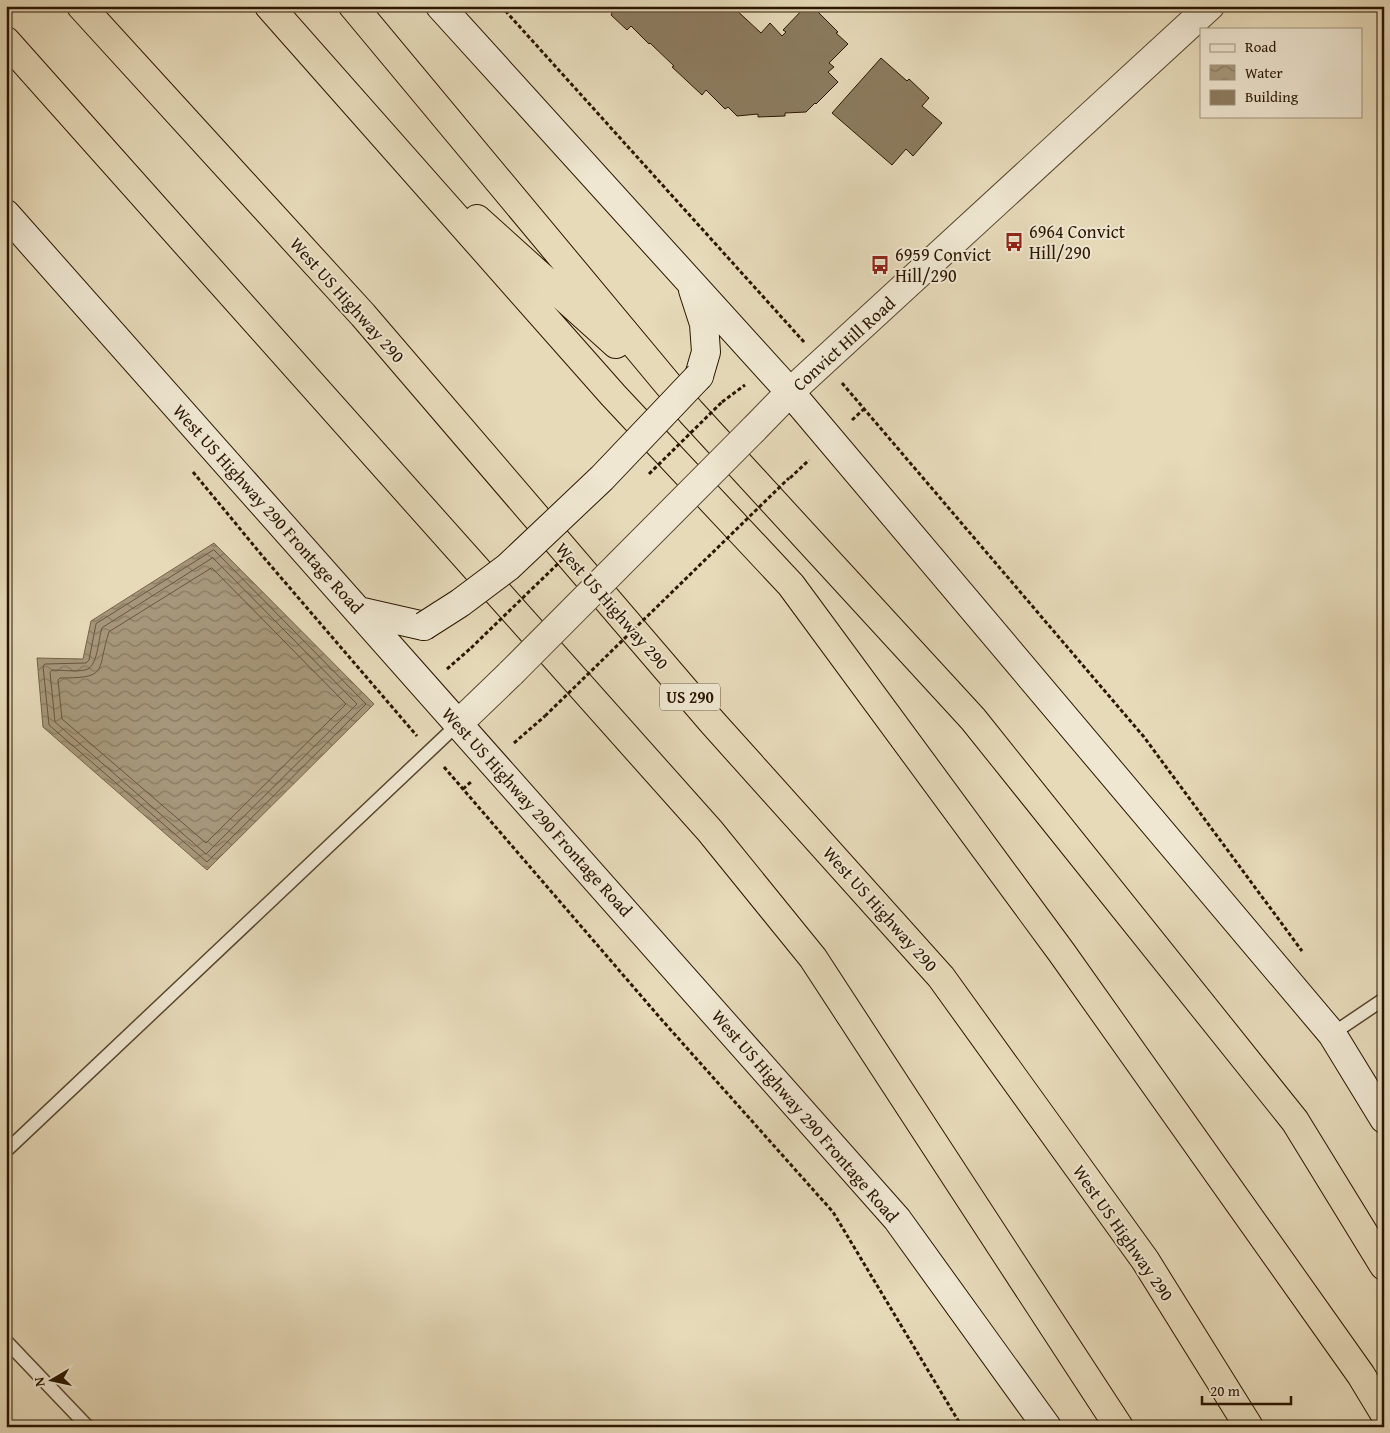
<svg xmlns="http://www.w3.org/2000/svg" width="1390" height="1433" font-family="'Gentium Book Plus',serif">
<style>
.water{fill:url(#water-waves);stroke:#756349}
.lines{fill:none;stroke-linecap:round;stroke-linejoin:round}
.shore{stroke:#68563d;stroke-width:1}
.building{fill:#8c7c60;stroke:#2b1600}
.service-casing{stroke:#5a472e;stroke-width:15}
.tertiary-casing{stroke:#5a472e;stroke-width:30}
.secondary-casing{stroke:#2b1600;stroke-width:30}
.motorway-casing{stroke:#2b1600;stroke-width:30}
.path{stroke:#2b1600;stroke-width:3;stroke-dasharray:4 2.5;stroke-linecap:butt}
.service{stroke:#efe7d2;stroke-width:12}
.tertiary{stroke:#efe7d2;stroke-width:28}
.secondary{stroke:#efe7d2;stroke-width:28}
.motorway{stroke:#e6dab9;stroke-width:28}
.tertiary-bridge-casing{stroke:#5a472e;stroke-width:30;stroke-linecap:butt}
.secondary-bridge-casing{stroke:#2b1600;stroke-width:30;stroke-linecap:butt}
.path-bridge{stroke:#2b1600;stroke-width:3;stroke-dasharray:4 2.5;stroke-linecap:butt}
.tertiary-bridge{stroke:#efe7d2;stroke-width:28}
.secondary-bridge{stroke:#efe7d2;stroke-width:28}
.labels{text-anchor:middle;stroke-width:4;stroke-linejoin:round;paint-order:stroke}
.shield{fill:#efe7d2;stroke:#66553f;stroke-width:1}
.shield-label{font-size:16px;font-weight:bold;fill:#2b1600}
.poi-label{font-size:18px;fill:#2b1600;stroke:#efe7d2;text-anchor:start}
.street-label{font-size:18px;fill:#2b1600;stroke:#efe7d2}
</style>
<defs>
<pattern id="water-waves" width="16" height="10" patternUnits="userSpaceOnUse" patternTransform="scale(1.25)"><rect width="16" height="10" fill="#a6977a"/><path d="M0 5q4-4 8 0t8 0" fill="none" stroke="#877a62"/></pattern>
</defs>
<rect width="100%" height="100%" fill="#e6dab9"/>
<filter id="stains"><feTurbulence type="fractalNoise" baseFrequency=".004" numOctaves="4"/><feColorMatrix values="0 0 0 0 .2 0 0 0 0 .09 0 0 0 0 .02 0 0 0 .5 -.17"/></filter>
<radialGradient id="worn" r=".72"><stop offset=".6" stop-color="#630" stop-opacity="0"/><stop offset="1" stop-color="#630" stop-opacity=".3"/></radialGradient>
<!-- water -->
<path class="water" d="M214,543l160,161 -167,166 -164,-143 -6,-69 46,1 8,-38z"/>
<g class="lines">
<!-- shore -->
<path class="shore" d="M214,550l152,154 -159,158 -158,-137 -6,-59 2,-2 41,-1 3,-3 7,-36z
M213,558l144,146 -151,150 -151,-132 -5,-50 2,-2c10,0 23,2 33,0 13,-2 13,-31 17,-42z
M212,568l134,136 -140,139 -144,-124 -4,-39 2,-2c50,0 36,-7 49,-46z"/>
</g>
<!-- building -->
<path class="building" d="M605,6h127l29,27 9,-10 12,13 4,-4 -3,-2 23,-24h6l26,26 -2,1 12,11 -19,19 5,4 -6,5 10,10 -22,22 -1,-1 -9,9 -21,1v3l-27,1v-3l-21,2 -9,-9 -3,2 -19,-19 -4,5 -30,-28 2,-1 -24,-23 -1,1 -18,-18 -4,4 -16,-15 1,-2z
M881,58l26,23 2,-2 20,19 -7,8 20,17 -29,33 -7,-7 -14,16 -60,-52z"/>
<g class="lines">
<!-- service casing -->
<g class="service-casing">
<path id="service" d="M1332,1034l52,-35
M6,1151l452,-427
M6,1341l82,86"/>
</g>
<!-- tertiary casing -->
<g class="tertiary-casing">
<path id="tertiary" d="M753,430l37,-38 420,-386
M458,724l53,-51"/>
</g>
<!-- secondary casing -->
<g class="secondary-casing">
<path id="secondary" d="M440,6l350,386 542,642 52,85
M6,214l891,1005 150,208
M693,290l11,34 2,28 -7,24
M358,611l66,15"/>
</g>
<!-- motorway casing -->
<g class="motorway-casing">
<path id="motorway" d="M81,6l282,309 350,408 228,254 204,283 104,167
M269,6l344,389 178,190 271,368 299,422 23,38
M353,6l338,406 282,307 322,402 89,145
M6,41l704,790 103,127 306,469
M477,219l139,125"/>
</g>
<!-- path -->
<path class="path" d="M501,6l303,336
M842,383l302,354 158,214
M722,402l23,-17
M852,420l12,-11
M193,472l72,87 152,177
M790,478l19,-18
M447,669l24,-21
M514,743l31,-27
M444,767l217,252 172,193 129,215
M463,789l9,-8"/>
<!-- service -->
<use href="#service" class="service"/>
<!-- tertiary -->
<use href="#tertiary" class="tertiary"/>
<!-- secondary -->
<use href="#secondary" class="secondary"/>
<!-- motorway -->
<use href="#motorway" class="motorway"/>
<!-- tertiary-bridge casing -->
<g class="tertiary-bridge-casing">
<path id="tertiary-bridge" d="M511,673l242,-243"/>
</g>
<!-- secondary-bridge casing -->
<g class="secondary-bridge-casing">
<path id="secondary-bridge" d="M424,626l36,-23 48,-36 94,-89 97,-102"/>
</g>
<!-- path-bridge -->
<path class="path-bridge" d="M649,474l73,-72
M471,648l99,-96
M545,716l244,-238"/>
<!-- tertiary-bridge -->
<use href="#tertiary-bridge" class="tertiary-bridge"/>
<!-- secondary-bridge -->
<use href="#secondary-bridge" class="secondary-bridge"/>
</g>
<!-- icons -->
<defs>
<g id="bus-bare" transform="scale(1.5)"><path d="M-5-6H5V4H4V6H2V4H-2V6H-4V4H-5ZM-3.5-4V0h7V-4ZM-3.5 1.2v1.5H-2V1.2ZM2 1.2v1.5H3.5V1.2Z" fill="#8f2418" stroke="#efe7d2" stroke-width="2.5" paint-order="stroke"/></g>
</defs>
<g fill-rule="evenodd">
<use href="#bus-bare" x="1014" y="242"/>
<use href="#bus-bare" x="880" y="265"/>
</g>
<g class="labels">
<!-- shield labels -->
<rect class="shield" x="660" y="683.5" width="60" height="27" rx="4"/>
<g class="shield-label">
<text x="690" y="703">US 290</text>
</g>
<!-- poi labels -->
<g class="poi-label">
<text x="1029" y="238">6964 Convict<tspan x="1029" dy="21">Hill/290</tspan></text>
<text x="895" y="261">6959 Convict<tspan x="895" dy="21">Hill/290</tspan></text>
</g>
<!-- street labels -->
<g class="street-label">
<text transform="translate(347 300) rotate(48)" y="6">West US Highway 290</text>
<text transform="translate(844 344) rotate(-42)" y="6">Convict Hill Road</text>
<text transform="translate(268 509) rotate(48)" y="6">West US Highway 290 Frontage Road</text>
<text transform="translate(612 606) rotate(49)" y="6">West US Highway 290</text>
<text transform="translate(537 812) rotate(48)" y="6">West US Highway 290 Frontage Road</text>
<text transform="translate(880 909) rotate(48)" y="6">West US Highway 290</text>
<text transform="translate(805 1116) rotate(49)" y="6">West US Highway 290 Frontage Road</text>
<text transform="translate(1123 1233) rotate(55)" y="6">West US Highway 290</text>
</g>
</g>
<!-- margin -->
<rect width="1390" height="1433" fill="none" stroke="#e6dab9" stroke-width="25"/>
<rect x="8" y="8" width="1375" height="1418" fill="none" stroke="#2b1600" stroke-width="2.5"/>
<rect x="12" y="12" width="1365" height="1408" fill="none" stroke="#2b1600"/>
<!-- legend -->
<rect x="1200" y="28" width="162" height="90" fill="#efe7d2" stroke="#a1937e"/>
<rect x="1210" y="44" width="25" height="8" fill="#efe7d2" stroke="#a1937e"/>
<text x="1245" y="52" font-size="15" fill="#2b1600">Road</text>
<rect x="1210" y="65" width="25" height="15" fill="url(#water-waves)" stroke="#a1937e"/>
<text x="1245" y="78" font-size="15" fill="#2b1600">Water</text>
<rect x="1210" y="90" width="25" height="15" fill="#8c7c60" stroke="#a1937e"/>
<text x="1245" y="102" font-size="15" fill="#2b1600">Building</text>
<!-- north arrow -->
<g transform="translate(52 1380) rotate(261)" stroke="#efe7d2" stroke-width="4" paint-order="stroke">
<path d="M0-4L9 19L0 12L-9 19Z" fill="#2b1600"/>
<text y="-8" font-size="14" font-weight="bold" text-anchor="middle" fill="#2b1600">N</text>
</g>
<!-- scale -->
<path d="M1202 1396v8h89v-8" fill="none" stroke="#2b1600" stroke-width="2.5"/>
<text x="1210" y="1396" font-size="15" fill="#2b1600" stroke="#efe7d2" stroke-width="4" paint-order="stroke">20 m</text>
<rect width="100%" height="100%" filter="url(#stains)"/>
<rect width="100%" height="100%" fill="url(#worn)"/>
</svg>
